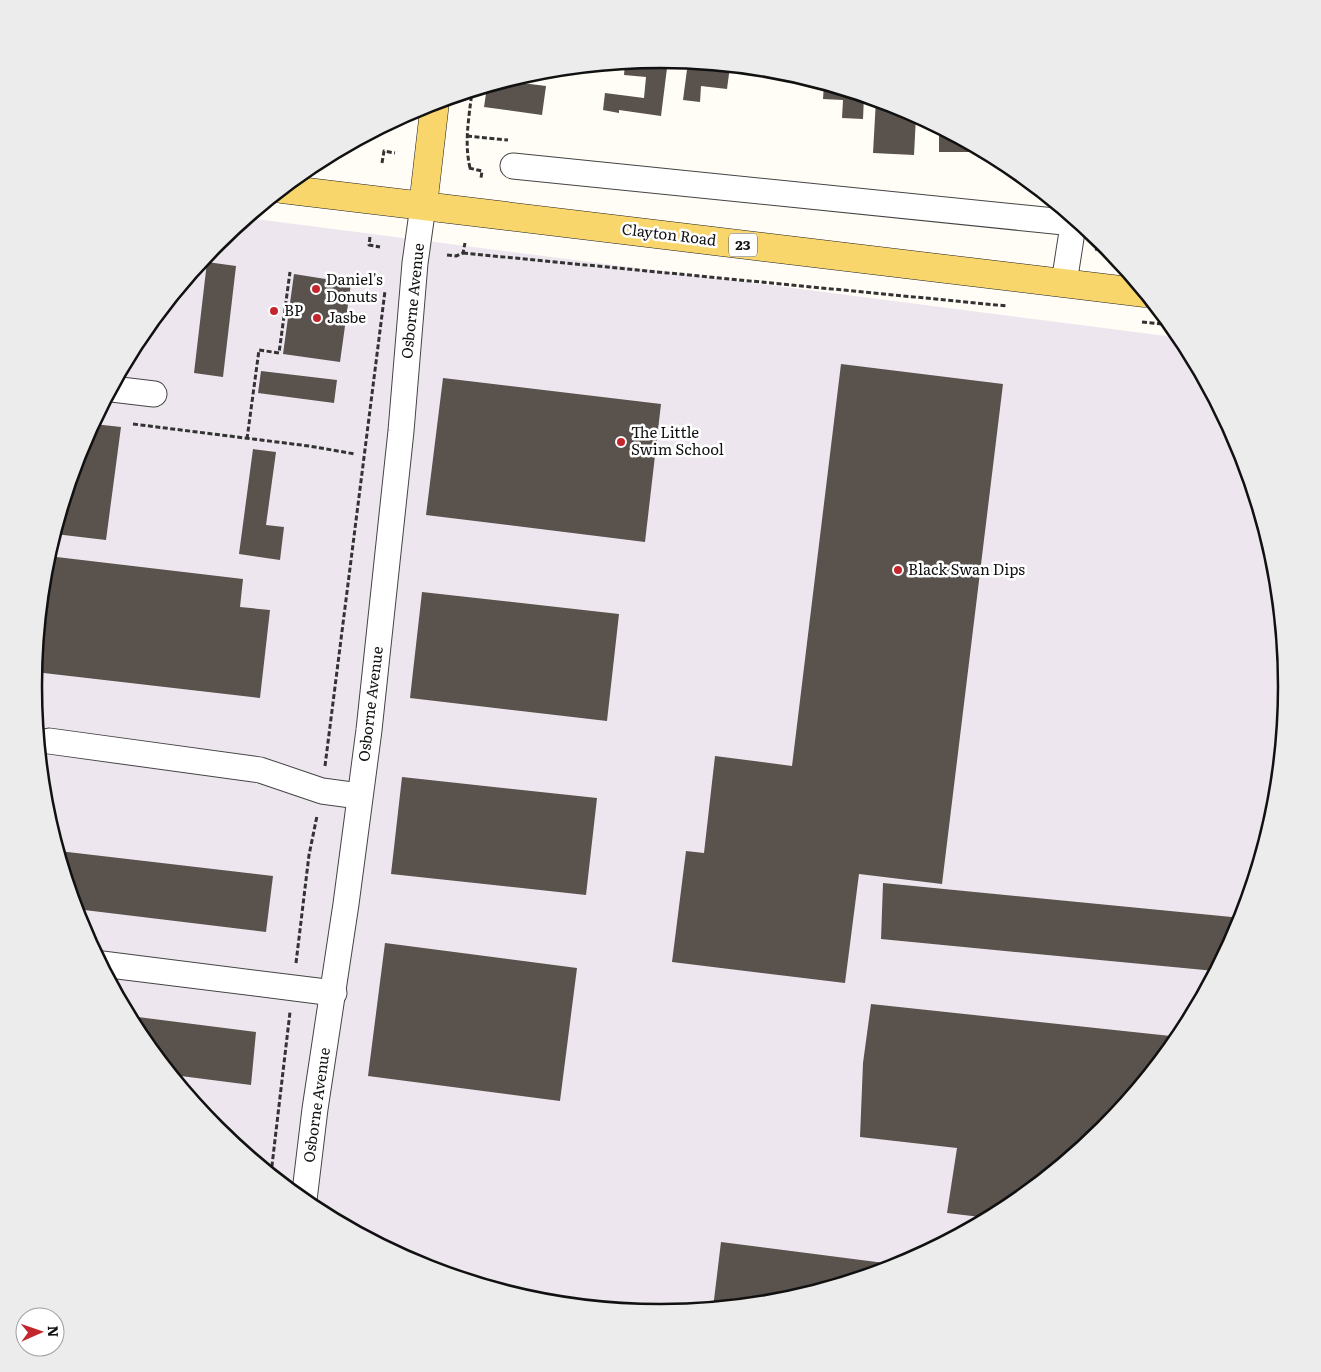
<svg xmlns="http://www.w3.org/2000/svg" width="1321" height="1372" font-family="Literata,serif">
<style>
.industrial{fill:#eee6ef}
.building{fill:#5a524d}
.lines{fill:none;stroke-linecap:round;stroke-linejoin:round}
.minor-casing{stroke:#444;stroke-width:27}
.major-casing{stroke:#222;stroke-width:29}
.path{stroke:#333;stroke-width:3;stroke-dasharray:5 2.5;stroke-linecap:butt}
.minor{stroke:#fff;stroke-width:25}
.major{stroke:#f9d66b;stroke-width:28}
.poi-dot{fill:#c4262e;stroke:#fff;stroke-width:2}
.labels{text-anchor:middle;stroke-width:5;stroke-linejoin:round;paint-order:stroke}
.shield{fill:#fff;stroke:#585858;stroke-width:1}
.shield-label{font-size:14px;font-weight:bold;fill:#111}
.street-label{font-size:15px;fill:#111;stroke:#fff}
.poi-label{font-size:15px;fill:#111;stroke:#fff;text-anchor:start}
.rim{fill:none;stroke:#111;stroke-width:2.5}
</style>
<rect width="100%" height="100%" fill="#fffdf5"/>
<!-- industrial -->
<path class="industrial" d="M248,218l934,120 58,108 35,118 12,122 -12,123 -36,117 -58,108 -78,95 -95,78 -108,58 -118,36 -122,12 -122,-12 -118,-36 -108,-58 -95,-78 -78,-95 -58,-108 -35,-118 -12,-122 12,-123 36,-117 58,-108 78,-95z"/>
<!-- building -->
<path class="building" d="M661,59l7,1 -7,56 -42,-6v3l-16,-3 2,-17 39,5 2,-21 -22,-2 1,-12z
M688,62l42,4 -3,23 -26,-3 -1,16 -17,-2z
M505,81l41,5 -4,29 -58,-8 3,-20z
M824,84l40,12 -1,23 -21,-1 1,-18 -20,-1z
M876,99l25,8 15,9 -2,39 -41,-2z
M939,128l46,24h-46z
M207,262l29,4 -13,111 -29,-4z
M294,274l57,9 -11,79 -57,-8z
M841,364l162,20 -61,500 -83,-10 -14,109 -173,-21 14,-111 18,2 11,-97 77,10z
M261,371l76,9 -3,23 -76,-10z
M443,378l218,26 -16,138 -219,-27z
M94,424l27,3 -15,113 -51,-6 27,-88z
M253,449l23,3 -10,73 18,2 -4,33 -41,-6z
M48,556l195,23 -3,28 30,3 -10,88 -225,-26 11,-109z
M422,592l197,22 -12,107 -197,-23z
M402,777l195,21 -11,97 -195,-21z
M59,851l214,25 -7,56 -190,-23z
M883,883l359,35 -3,8 -24,45 -334,-32z
M385,943l192,25 -17,133 -192,-25z
M871,1004l309,33 -77,92 -95,78 -19,11 -42,-5 10,-65 -97,-11 3,-74z
M130,1016l126,16 -5,53 -78,-10 -34,-41z
M721,1242l179,23 -118,36 -69,7z"/>
<g class="lines">
<!-- minor casing -->
<g class="minor-casing">
<path id="minor" d="M513,166l561,57
M1064,283l10,-64
M112,389l42,5
M49,741l211,29 62,21 37,5
M102,964l232,29
M304,1200l11,-91 31,-205 23,-174 32,-299 14,-168 8,-57"/>
</g>
<!-- major casing -->
<g class="major-casing">
<path id="major" d="M282,189l863,104
M423,206l12,-104"/>
</g>
<!-- path -->
<path class="path" d="M467,136l41,4
M382,163l2,-12 11,2
M469,168l13,3 -1,7
M470,168c-6,-26 -1,-50 2,-77
M370,237l-1,8 11,2
M1095,249l15,2
M1101,250l1,-8
M463,253l544,53
M447,255l9,1 7,-3 2,-10
M1142,322l29,3
M133,424l176,22 46,8
M247,439l12,-89 20,3 11,-81
M325,766l60,-475
M296,963l13,-108 8,-39
M271,1174l19,-162"/>
<!-- minor -->
<use href="#minor" class="minor"/>
<!-- major -->
<use href="#major" class="major"/>
</g>
<!-- markers -->
<g class="poi-dot">
<circle cx="316" cy="289" r="5"/>
<circle cx="274" cy="311" r="5"/>
<circle cx="317" cy="318" r="5"/>
<circle cx="621" cy="442" r="5"/>
<circle cx="898" cy="570" r="5"/>
</g>
<g class="labels">
<!-- shield labels -->
<rect class="shield" x="729" y="233.5" width="28" height="23" rx="4"/>
<g class="shield-label">
<text x="743" y="250">23</text>
</g>
<!-- street labels -->
<g class="street-label">
<text transform="translate(669 235) rotate(7)" y="5">Clayton Road</text>
<text transform="translate(413 301) rotate(-84)" y="5">Osborne Avenue</text>
<text transform="translate(371 704) rotate(-83)" y="5">Osborne Avenue</text>
<text transform="translate(317 1105) rotate(-82)" y="5">Osborne Avenue</text>
</g>
<!-- poi labels -->
<g class="poi-label">
<text x="326" y="285">Daniel's<tspan x="326" dy="17">Donuts</tspan></text>
<text x="284" y="316">BP</text>
<text x="327" y="323">Jasbe</text>
<text x="631" y="438">The Little<tspan x="631" dy="17">Swim School</tspan></text>
<text x="908" y="575">Black Swan Dips</text>
</g>
</g>
<!-- crop -->
<path d="M0 0H1321V1372H0ZM42 686a618 618 0 1 1 1236 0a618 618 0 1 1-1236 0Z" fill="#ececec" fill-rule="evenodd"/>
<path class="rim" d="M42 686a618 618 0 1 1 1236 0a618 618 0 1 1-1236 0Z"/>
<!-- north arrow -->
<g transform="translate(40 1332) rotate(88)"><circle r="24" fill="#ffffff" stroke="#a0a0a0"/>
<path d="M0-4L9 19L0 12L-9 19Z" fill="#c4262e"/>
<text y="-8" font-size="14" font-weight="bold" text-anchor="middle" fill="#111111">N</text>
</g>
</svg>
